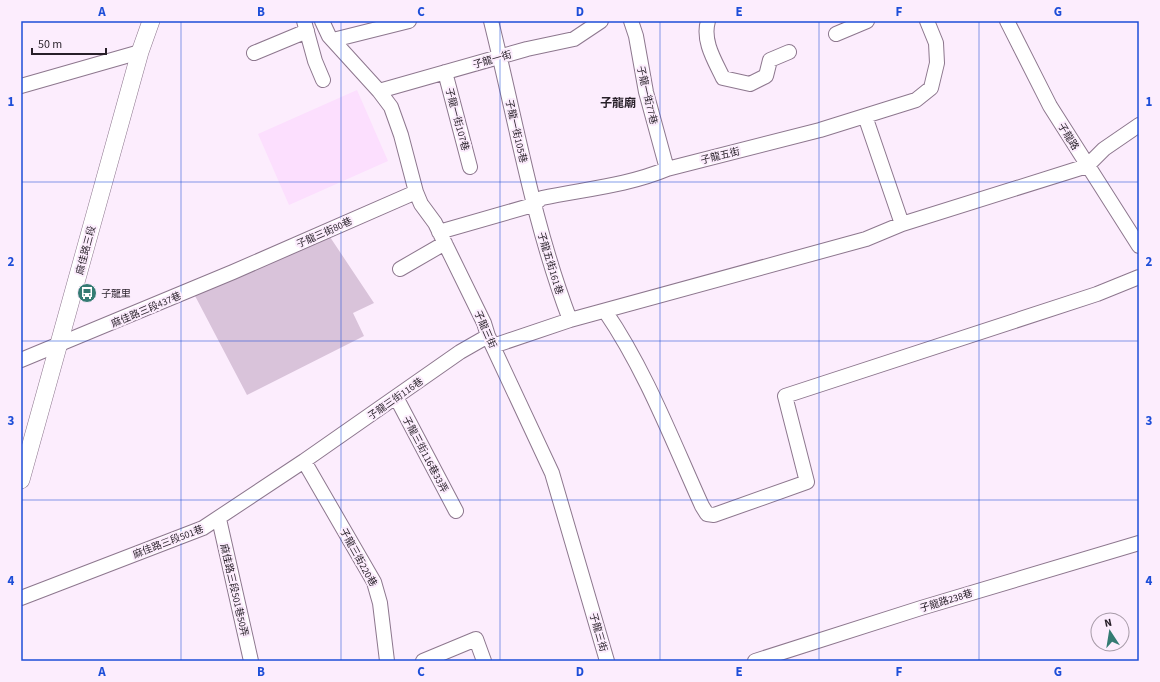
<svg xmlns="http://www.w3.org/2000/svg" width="1160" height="682" font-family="'Source Sans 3','Noto Sans TC',sans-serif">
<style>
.built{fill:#fcdffe}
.green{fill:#d9c3da}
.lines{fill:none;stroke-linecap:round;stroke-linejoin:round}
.minor-casing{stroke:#8d778e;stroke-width:16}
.major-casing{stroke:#8d778e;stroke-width:18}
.minor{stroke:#fff;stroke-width:14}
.major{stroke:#fff;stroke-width:17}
.grid{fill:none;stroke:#1d4ed8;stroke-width:1;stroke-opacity:0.55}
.labels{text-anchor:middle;stroke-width:4;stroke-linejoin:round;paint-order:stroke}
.street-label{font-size:10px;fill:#271f28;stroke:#fcedfd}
.poi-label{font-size:10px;fill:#271f28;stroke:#fcedfd;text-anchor:start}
.quarter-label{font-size:12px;font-weight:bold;fill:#271f28;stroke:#fcedfd}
.neatline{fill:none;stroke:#1d4ed8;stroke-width:1.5}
.grid-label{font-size:13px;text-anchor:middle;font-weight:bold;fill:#1d4ed8}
</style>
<rect width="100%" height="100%" fill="#fcedfd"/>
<!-- built -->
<path class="built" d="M357,90l31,71 -99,44 -31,-71z"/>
<!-- green -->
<path class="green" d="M330,237l44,66 -21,10 11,23 -117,59 -54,-103z"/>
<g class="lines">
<!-- minor casing -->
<g class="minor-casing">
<path id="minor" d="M304,21l11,40 8,19
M322,21l7,15 50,55 12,16 10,28 15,57 5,12 14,19 49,100 4,13 64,137 55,188
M491,21c25,100 42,202 79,299
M631,21l5,15 10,56 21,77
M708,21c-6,20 7,40 15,57l27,6 16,-8 4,-16 19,-8
M1007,21l43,85 89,140
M836,34l31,-13
M333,40l76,-19
M254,53l53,-22
M445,72l25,95
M21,86l119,-34
M379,91l148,-42 47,-10 27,-18
M865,116l37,108
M439,232l94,-27 9,-7c42,-9 84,-12 125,-29l153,-39 96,-30 15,-12 6,-25 -1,-20 -9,-22
M400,269l45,-26
M605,311c41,60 67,129 97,195l5,8 7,1 93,-33 -22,-86 312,-102 42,-17
M493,346l77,-26 296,-81 36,-15 185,-58 17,-17 35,-24
M21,360l212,-88 183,-80
M396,397l60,114
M304,461l70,121 6,21 7,58
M219,519l32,142
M21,598l182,-70 101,-67 156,-109 28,-16
M423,661l53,-22 8,22
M755,661l166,-53 218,-65"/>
</g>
<!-- major casing -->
<g class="major-casing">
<path id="major" d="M21,480l119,-428 11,-31"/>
</g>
<!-- minor -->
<use href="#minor" class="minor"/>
<!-- major -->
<use href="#major" class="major"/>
</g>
<!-- grid -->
<path class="grid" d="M181,21v640M341,21v640M500,21v640M660,21v640M819,21v640M979,21v640M21,182h1118M21,341h1118M21,500h1118"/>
<!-- icons -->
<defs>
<g id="bus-disc" transform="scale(1)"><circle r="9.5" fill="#347b73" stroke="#fcedfd"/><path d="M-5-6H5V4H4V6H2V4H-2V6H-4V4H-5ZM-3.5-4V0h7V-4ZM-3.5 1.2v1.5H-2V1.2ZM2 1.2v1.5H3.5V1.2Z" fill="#fff"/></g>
</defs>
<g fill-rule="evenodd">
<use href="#bus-disc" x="87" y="293"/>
</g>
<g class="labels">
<!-- street labels -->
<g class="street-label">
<text transform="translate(492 59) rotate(-16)" y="4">子龍一街</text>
<text transform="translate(648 95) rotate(77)" y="4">子龍一街77巷</text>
<text transform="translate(458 119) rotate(75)" y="4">子龍一街107巷</text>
<text transform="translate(517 131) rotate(77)" y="4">子龍一街105巷</text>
<text transform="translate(1069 136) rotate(58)" y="4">子龍路</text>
<text transform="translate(720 155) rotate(-14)" y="4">子龍五街</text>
<text transform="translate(324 232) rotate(-24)" y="4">子龍三街80巷</text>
<text transform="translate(85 250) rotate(-75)" y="4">麻佳路三段</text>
<text transform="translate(551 263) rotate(73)" y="4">子龍五街161巷</text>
<text transform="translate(146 309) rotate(-23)" y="4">麻佳路三段437巷</text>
<text transform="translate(486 329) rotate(66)" y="4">子龍三街</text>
<text transform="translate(395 398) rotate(-35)" y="4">子龍三街116巷</text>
<text transform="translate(426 454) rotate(62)" y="4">子龍三街116巷33弄</text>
<text transform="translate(168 541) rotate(-21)" y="4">麻佳路三段501巷</text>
<text transform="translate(359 557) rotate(61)" y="4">子龍三街220巷</text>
<text transform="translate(235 590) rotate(77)" y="4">麻佳路三段501巷50弄</text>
<text transform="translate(946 600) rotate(-17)" y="4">子龍路238巷</text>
<text transform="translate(599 632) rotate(74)" y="4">子龍三街</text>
</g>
<!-- poi labels -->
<g class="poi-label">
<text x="101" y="297">子龍里</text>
</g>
<!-- quarter labels -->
<g class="quarter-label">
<text x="618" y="107">子龍廟</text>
</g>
</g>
<!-- border -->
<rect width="1160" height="682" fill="none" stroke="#fcedfd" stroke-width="44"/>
<!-- north arrow -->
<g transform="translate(1110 632) rotate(348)"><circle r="19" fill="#fcedfd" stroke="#a79ba8"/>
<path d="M0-3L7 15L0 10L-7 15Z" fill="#347b73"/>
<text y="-6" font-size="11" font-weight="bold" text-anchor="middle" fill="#271f28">N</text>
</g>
<!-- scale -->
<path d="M32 48v6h74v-6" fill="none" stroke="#271f28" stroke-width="2"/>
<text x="38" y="48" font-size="12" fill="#271f28" stroke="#fcedfd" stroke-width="3" paint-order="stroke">50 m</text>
<rect x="22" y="22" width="1116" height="638" class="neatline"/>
<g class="grid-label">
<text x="102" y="16">A</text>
<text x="261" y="16">B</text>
<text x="421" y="16">C</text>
<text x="580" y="16">D</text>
<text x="739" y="16">E</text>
<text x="899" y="16">F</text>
<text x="1058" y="16">G</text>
<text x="11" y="106">1</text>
<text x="1149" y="106">1</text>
<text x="11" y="266">2</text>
<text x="1149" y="266">2</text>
<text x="11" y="425">3</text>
<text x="1149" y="425">3</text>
<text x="11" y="585">4</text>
<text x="1149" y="585">4</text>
<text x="102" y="676">A</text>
<text x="261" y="676">B</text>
<text x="421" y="676">C</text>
<text x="580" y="676">D</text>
<text x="739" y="676">E</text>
<text x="899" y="676">F</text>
<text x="1058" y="676">G</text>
</g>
</svg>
